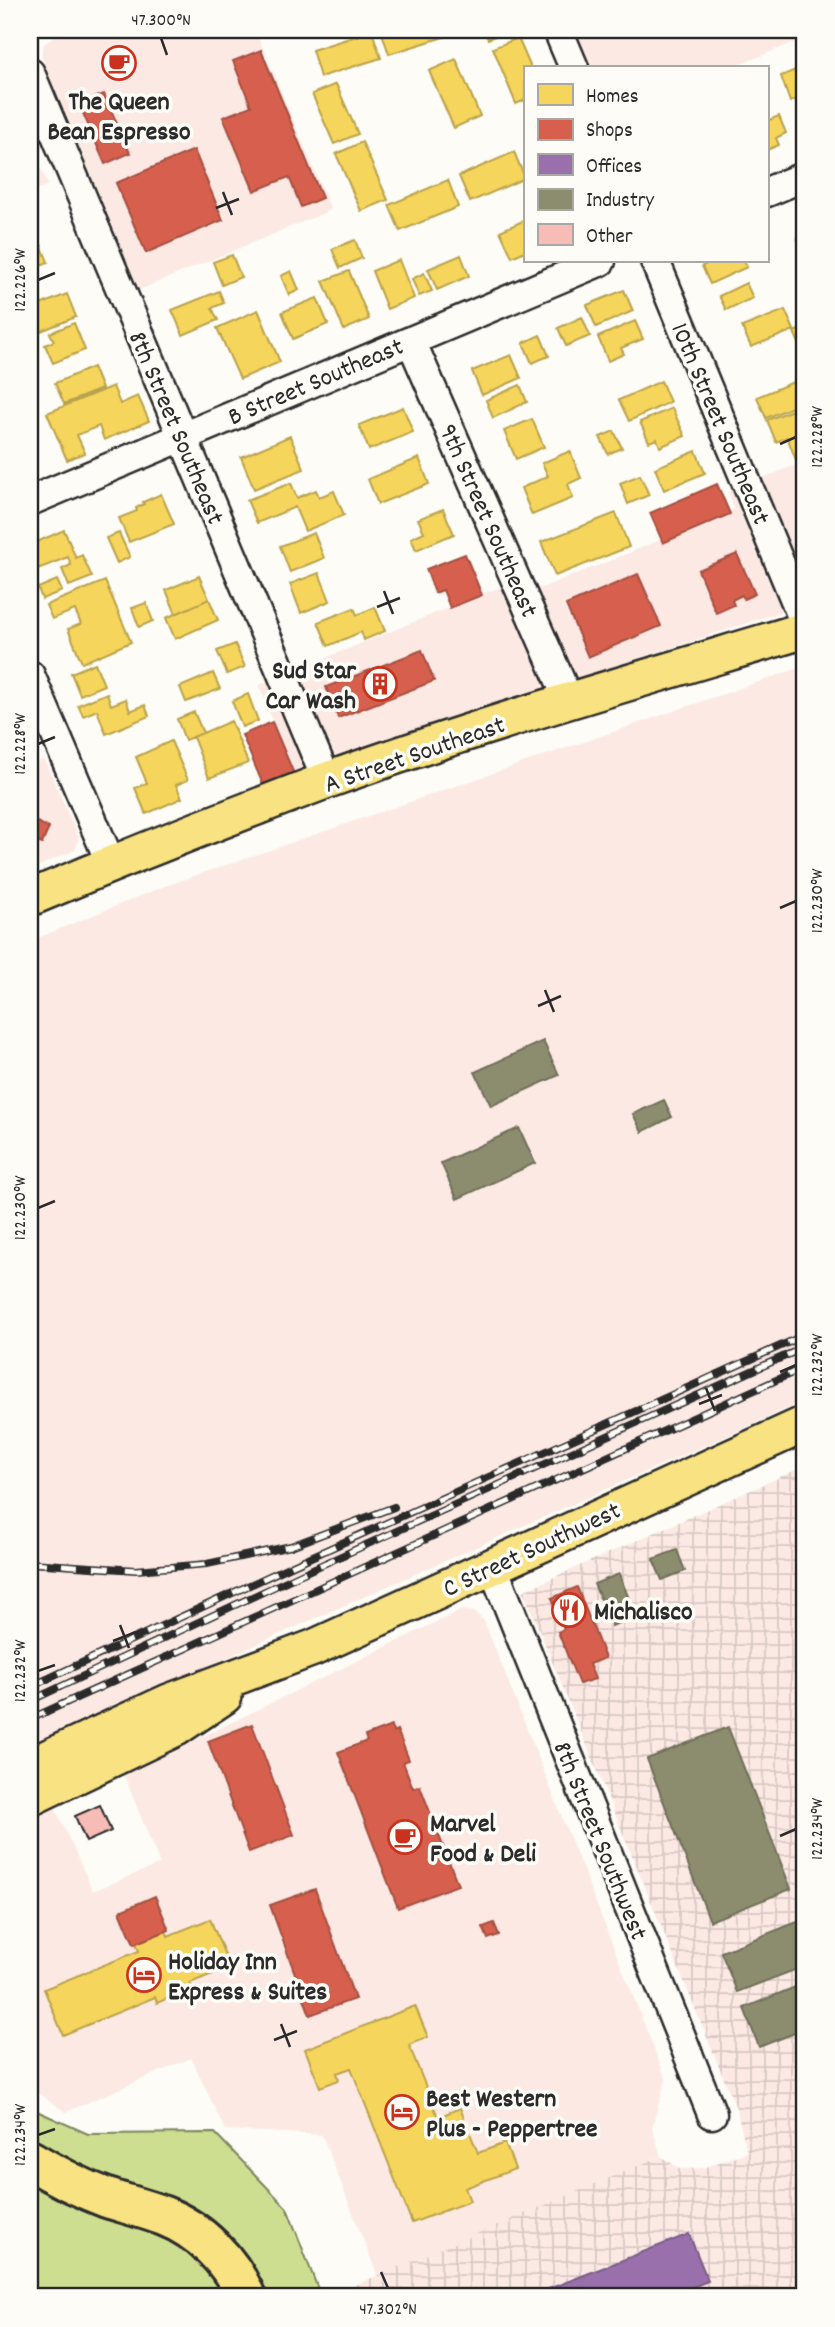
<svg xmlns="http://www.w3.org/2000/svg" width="835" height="2327" font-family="Dekko,sans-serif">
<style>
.built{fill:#fce9e4}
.industrial{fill:url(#industrial-grid)}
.grass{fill:#cede91;stroke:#7c845e;stroke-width:2}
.homes{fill:#f6d55c;stroke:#b9a24d;stroke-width:2}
.shops{fill:#d6604d;stroke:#a35043;stroke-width:2}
.offices{fill:#9970ab;stroke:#785b85;stroke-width:2}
.industry{fill:#8c8c6e;stroke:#6f6f5a;stroke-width:2}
.building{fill:#f8bcb7;stroke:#2b2b2b;stroke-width:2}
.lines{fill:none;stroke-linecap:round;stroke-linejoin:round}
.minor-casing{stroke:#2b2b2b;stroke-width:33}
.major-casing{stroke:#2b2b2b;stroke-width:40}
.highway-casing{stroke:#2b2b2b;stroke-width:44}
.minor{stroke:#fdfcf7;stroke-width:28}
.major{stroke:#f8e281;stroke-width:35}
.highway{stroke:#f8e281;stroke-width:38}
.rail-casing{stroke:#2b2b2b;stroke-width:8}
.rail{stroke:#fdfcf7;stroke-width:5;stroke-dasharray:16;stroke-linecap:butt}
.ticks{fill:none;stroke:#2b2b2b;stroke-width:2.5}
.labels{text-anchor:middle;stroke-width:7;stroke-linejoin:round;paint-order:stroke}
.poi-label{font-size:26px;font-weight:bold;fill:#2b2b2b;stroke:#fdfcf7;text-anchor:start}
.street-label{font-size:26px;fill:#2b2b2b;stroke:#fdfcf7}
.neatline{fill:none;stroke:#2b2b2b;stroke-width:2.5}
.ticks-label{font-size:18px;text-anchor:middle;fill:#2b2b2b}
</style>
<defs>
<pattern id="industrial-grid" width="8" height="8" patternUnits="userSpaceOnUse" patternTransform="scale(1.75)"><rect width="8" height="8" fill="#fce9e4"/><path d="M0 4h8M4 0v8" fill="none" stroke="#d8c8c4"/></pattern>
</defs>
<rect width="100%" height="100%" fill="#fdfcf7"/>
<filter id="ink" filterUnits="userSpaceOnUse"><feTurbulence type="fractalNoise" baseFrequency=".0143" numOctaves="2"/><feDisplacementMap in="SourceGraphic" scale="14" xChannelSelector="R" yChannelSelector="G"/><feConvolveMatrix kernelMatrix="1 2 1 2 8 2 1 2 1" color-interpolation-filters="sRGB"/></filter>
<g filter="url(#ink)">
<!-- built -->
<path class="built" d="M74,30h181l76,180 -192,80 -98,-235 3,-11 12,-8z
M576,30h229v8l-74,30h-139z
M30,143l18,42 -18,7z
M805,461v143l-513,168 -33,-87 270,-110 7,15 78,-31 120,-50 -6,-17z
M805,666v735l-775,344v-804l135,-55z
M44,759l35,79 -4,12 -45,20v-105z
M461,1610l13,2 10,9 182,458 -14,48 9,29 -283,121 -56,-142 -97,-5 -34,-72 -125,54 -36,-24v-267l25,-13 38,83 67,-27 -36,-89z"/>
<!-- industrial -->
<path class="industrial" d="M805,1466v831h-457v-9l313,-132 19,13 23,-1 44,-16 -11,-44 -213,-517z"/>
<!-- grass -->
<path class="grass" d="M30,2108l58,26 127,-1 72,75 34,89h-291z"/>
<!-- homes -->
<path class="homes" d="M381,30h67l2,5 -61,19z
M483,30h26l-21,9z
M372,31l9,27 -61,19 -8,-27z
M518,38l13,30h-6v32l-9,4 -23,-56z
M456,59l24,57 -26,12 -25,-57z
M805,66v45l-5,-13 -10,4 -9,-26z
M336,84l22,50 -24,10 -22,-50z
M767,116l2,4 10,-4 7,17 -10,5 3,7 -12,5z
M362,142l26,58 -27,11 -25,-57z
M514,152l11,26 -55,24 -11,-26z
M448,180l10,27 -58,24 -11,-26z
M525,220v31l-13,6 -12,-26z
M805,234v26l-8,-23z
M38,237l10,25 -18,8v-30z
M355,240l7,18 -22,10 -8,-19z
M232,255l9,22 -19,8 -9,-23z
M461,255l8,21 -32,14 -9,-21z
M399,260l15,38 -27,11 -15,-38z
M713,261h31l3,6 -37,17 -8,-18z
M291,271l8,19 -10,5 -8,-19z
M349,271l20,48 -25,11 -21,-49z
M424,273l8,18 -13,5 -7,-17z
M746,283l7,15 -27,12 -7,-14z
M624,290l9,21 -37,16 -9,-22z
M219,291l5,12 -12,5 6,12 -35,15 -11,-25z
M67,294l9,23 -45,18 -1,-26z
M317,298l11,26 -35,15 -11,-27z
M258,310l22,52 -40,17 -23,-51z
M785,310l9,20 -43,17 -9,-20z
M582,317l8,19 -24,10 -8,-18z
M635,321l8,18 -22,9 3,6 -16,7 -10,-24z
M74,323l11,27 -32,13 -8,-18 9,-4 -4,-8z
M805,327v21l-3,2 -8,-18z
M540,335l9,21 -17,7 -9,-20z
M511,355l10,23 -39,17 -10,-24z
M93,367l9,22 -38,15 -9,-21z
M798,380l7,22 -39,16 -9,-21z
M661,381l9,21 -41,19 -10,-21z
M520,385l7,17 -34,16 -7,-18z
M113,386l7,18 18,-8 11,25 -45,19 -5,-14 -22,9 8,18 -18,7 -20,-47z
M805,405v52l-9,3 -9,-23 -11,5 -9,-22z
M403,407l10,25 -44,18 -10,-25z
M672,408l13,28 -25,11 -3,-8 -8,3 -9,-20z
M532,419l12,28 -28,12 -12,-28z
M614,431l8,17 -14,6 -8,-17z
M290,436l14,33 -50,20 -13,-32z
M570,451l11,27 -13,6 5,14 -41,17 -11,-27 27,-12 -6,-13z
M696,451l9,22 -41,17 -9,-22z
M419,458l10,26 -51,20 -10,-25z
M640,475l9,20 -21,9 -8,-21z
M291,483l6,15 19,-8 3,7 15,-6 10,24 -39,16 -10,-24 -38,16 -10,-23z
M161,494l13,30 -45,18 -10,-24 18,-7 -1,-3 8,-4 -1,-2z
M443,509l11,25 -38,16 -5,-12 13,-6 -6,-13z
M616,513l13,34 -74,29 -14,-34z
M64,530l12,28 6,-3 10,22 -23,9 -7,-17 9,-4 -3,-8 -38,15v-27z
M119,533l11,24 -13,6 -11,-25z
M314,533l10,25 -34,14 -10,-26z
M319,573l11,28 -29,12 -11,-29z
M199,576l10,23 -33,15 -10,-24z
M57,580l5,11 -20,8 -4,-11z
M105,581l26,61 -49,21 -14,-34 13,-5 -6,-14 -23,9 -6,-14z
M209,599l9,21 -43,19 -9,-21z
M146,603l7,18 -14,6 -7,-19z
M375,607l10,24 -21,9 -3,-8 -33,14 -10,-24 36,-14 3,7z
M235,644l10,23 -18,7 -10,-23z
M95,663l9,22 -24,10 -9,-22z
M213,673l7,16 -34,13 -6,-15z
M107,693l4,12 15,-6 4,12 15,-6 4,11 -43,18 -9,-24 -14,6 -5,-11z
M248,694l10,27 -16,6 -10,-26z
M194,712l9,21 -18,7 -8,-21z
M231,721l17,42 -39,15 -16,-41z
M171,741l17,39 -12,5 6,13 -36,16 -11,-26 12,-5 -11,-26z
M210,1919l20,48 -40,16 2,5 -35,15 -2,-6 -92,38 -19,-46 95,-38 -3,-8 30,-12 2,5z
M415,2006l13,31 -19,8 29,72 22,-9 18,45 27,-10 10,26 -50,19 5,13 -58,22 -61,-155 -14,5 2,7 -19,7 -15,-38z"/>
<!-- shops -->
<path class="shops" d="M261,50l61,148 -21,9 -12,-30 -35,14 -31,-74 28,-11 -18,-45z
M122,57l3,8 -9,4 -3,-9z
M104,94l26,59 -25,11 -26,-60z
M194,150l29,70 -77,33 -30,-70z
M717,484l13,30 -67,29 -13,-30z
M465,554l17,41 -32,13 -7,-18 -8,3 -9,-24z
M737,554l18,40 -11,5 -2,-4 -10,5 2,5 -18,8 -18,-43z
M638,574l23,52 -73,31 -22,-52z
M422,650l12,31 -96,37 -12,-31z
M272,722l22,52 -30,13 -22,-52z
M31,819l18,9 -7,16 -12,-5z
M577,1587l28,71 -16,6 6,15 -16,5 -21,-52 6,-3 -12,-31z
M252,1724l42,111 -45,17 -41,-111z
M391,1726l2,6 4,-2 12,30 -6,2 10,26 7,-2 38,99 -60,23 -60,-156 29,-11 -2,-5z
M315,1889l40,110 -45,16 -40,-110z
M155,1896l14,34 -35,14 -14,-33z
M494,1923l5,12 -11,4 -5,-12z"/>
<!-- offices -->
<path class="offices" d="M689,2234l19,47 -18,7 3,9h-165z"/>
<!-- industry -->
<path class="industry" d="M543,1041l16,34 -68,31 -16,-34z
M664,1100l8,17 -30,15 -9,-18z
M519,1128l16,35 -78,36 -16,-36z
M677,1550l8,21 -23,9 -9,-21z
M619,1574l17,42 -24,10 -18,-42z
M728,1727l63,162 -81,32 -63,-162z
M805,1919v47l-68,26 -16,-40z
M805,1983v46l-46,18 -15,-39z"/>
<!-- building -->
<path class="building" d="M100,1805l11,26 -25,11 -11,-26z"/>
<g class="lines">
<!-- minor casing -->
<g class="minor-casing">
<path id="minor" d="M558,30l16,38
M30,73l297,708
M767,192l38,-16
M655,261l150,363
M411,341l158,360
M30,501l571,-240
M30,675l81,189
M492,1565l220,549"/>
</g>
<!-- major casing -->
<g class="major-casing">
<path id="major" d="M30,898c97,-41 196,-80 295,-117 158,-57 320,-103 480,-151
M30,1766l139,-64 144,-54 492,-224
M30,1798l146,-70 48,-32"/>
</g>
<!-- highway casing -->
<g class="highway-casing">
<path id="highway" d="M30,2160c25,15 50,28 77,38 19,6 38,11 57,18 36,14 67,45 82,81"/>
</g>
<!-- minor -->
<use href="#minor" class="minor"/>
<!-- major -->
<use href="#major" class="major"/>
<!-- highway -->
<use href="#highway" class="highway"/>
<!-- rail casing -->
<g class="rail-casing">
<path id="rail" d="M30,1563l106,7 71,-6 84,-18 103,-39
M30,1687l263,-122 512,-230
M30,1701l269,-126 506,-228
M30,1719l775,-352"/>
</g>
<!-- rail -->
<use href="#rail" class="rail"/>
</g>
</g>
<!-- ticks -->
<path class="ticks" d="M161,38l6,17M223,192l9,23M216,208l23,-9M38,280l17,-7M780,444l16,-7M384,591l9,23M377,607l23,-9M38,744l17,-7M780,908l16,-7M545,990l9,22M538,1006l23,-10M38,1208l17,-7M780,1372l16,-7M706,1388l9,23M699,1404l23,-9M120,1625l9,23M113,1641l23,-9M38,1671l17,-6M780,1836l16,-7M281,2024l9,23M274,2040l23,-9M38,2135l17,-6M381,2272l7,16"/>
<!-- icons -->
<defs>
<g id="cafe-ring" transform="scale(1.75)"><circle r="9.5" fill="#fdfcf7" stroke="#c8321e" stroke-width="1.5"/><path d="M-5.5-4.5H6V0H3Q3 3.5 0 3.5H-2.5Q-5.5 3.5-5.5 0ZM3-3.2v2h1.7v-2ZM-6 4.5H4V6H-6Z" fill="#c8321e"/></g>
<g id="building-ring" transform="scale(1.75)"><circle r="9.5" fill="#fdfcf7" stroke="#c8321e" stroke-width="1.5"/><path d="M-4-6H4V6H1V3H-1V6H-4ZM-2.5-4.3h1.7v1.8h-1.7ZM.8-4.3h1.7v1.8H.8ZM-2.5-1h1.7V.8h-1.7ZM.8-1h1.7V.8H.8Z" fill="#c8321e"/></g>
<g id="restaurant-ring" transform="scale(1.75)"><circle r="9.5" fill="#fdfcf7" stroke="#c8321e" stroke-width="1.5"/><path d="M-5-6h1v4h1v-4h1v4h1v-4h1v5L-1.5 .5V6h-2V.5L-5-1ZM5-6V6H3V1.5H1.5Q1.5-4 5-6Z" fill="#c8321e"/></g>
<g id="hotel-ring" transform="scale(1.75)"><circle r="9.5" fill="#fdfcf7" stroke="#c8321e" stroke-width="1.5"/><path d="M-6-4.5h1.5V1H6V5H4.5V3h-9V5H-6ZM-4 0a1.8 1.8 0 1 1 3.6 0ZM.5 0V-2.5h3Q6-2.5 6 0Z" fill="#c8321e"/></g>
</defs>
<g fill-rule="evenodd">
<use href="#cafe-ring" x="119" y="63"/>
<use href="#building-ring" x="380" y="684"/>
<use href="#restaurant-ring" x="569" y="1610"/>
<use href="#cafe-ring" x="405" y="1837"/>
<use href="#hotel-ring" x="144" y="1975"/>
<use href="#hotel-ring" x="402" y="2112"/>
</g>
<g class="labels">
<!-- poi labels -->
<g class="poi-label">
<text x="119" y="109" text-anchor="middle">The Queen<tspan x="119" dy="30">Bean Espresso</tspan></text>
<text x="356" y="678" text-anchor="end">Sud Star<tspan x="356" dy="30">Car Wash</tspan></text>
<text x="594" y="1619">Michalisco</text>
<text x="430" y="1831">Marvel<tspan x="430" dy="30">Food &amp; Deli</tspan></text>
<text x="168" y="1969">Holiday Inn<tspan x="168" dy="30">Express &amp; Suites</tspan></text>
<text x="426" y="2106">Best Western<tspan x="426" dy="30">Plus - Peppertree</tspan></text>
</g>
<!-- street labels -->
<g class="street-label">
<text transform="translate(315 380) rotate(-23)" y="9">B Street Southeast</text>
<text transform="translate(722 423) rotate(67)" y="9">10th Street Southeast</text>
<text transform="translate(178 427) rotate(67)" y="9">8th Street Southeast</text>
<text transform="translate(490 520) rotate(66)" y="9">9th Street Southeast</text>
<text transform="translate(414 753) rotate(-19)" y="9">A Street Southeast</text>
<text transform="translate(531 1548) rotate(-25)" y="9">C Street Southwest</text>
<text transform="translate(602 1840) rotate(68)" y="9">8th Street Southwest</text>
</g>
</g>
<!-- margin -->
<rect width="835" height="2327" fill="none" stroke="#fdfcf7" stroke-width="77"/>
<!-- legend -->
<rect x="524" y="66" width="245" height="196" fill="#fdfcf7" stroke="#a9a8a5" stroke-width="2"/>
<rect x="538" y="84" width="35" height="21" fill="#f6d55c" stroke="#a9a8a5" stroke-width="2"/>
<text x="586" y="102" font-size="21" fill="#2b2b2b">Homes</text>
<rect x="538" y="119" width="35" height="21" fill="#d6604d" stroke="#a9a8a5" stroke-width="2"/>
<text x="586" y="136" font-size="21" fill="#2b2b2b">Shops</text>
<rect x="538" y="154" width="35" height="21" fill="#9970ab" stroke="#a9a8a5" stroke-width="2"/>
<text x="586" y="172" font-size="21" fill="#2b2b2b">Offices</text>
<rect x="538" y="189" width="35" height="21" fill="#8c8c6e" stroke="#a9a8a5" stroke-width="2"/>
<text x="586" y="206" font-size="21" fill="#2b2b2b">Industry</text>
<rect x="538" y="224" width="35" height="21" fill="#f8bcb7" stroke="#a9a8a5" stroke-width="2"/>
<text x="586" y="242" font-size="21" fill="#2b2b2b">Other</text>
<rect x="38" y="38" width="758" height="2250" class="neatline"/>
<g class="ticks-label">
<text x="161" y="25">47.300°N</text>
<text transform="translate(19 280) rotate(-90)" y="6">122.226°W</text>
<text transform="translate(816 437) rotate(-90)" y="6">122.228°W</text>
<text transform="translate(19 744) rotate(-90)" y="6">122.228°W</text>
<text transform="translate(816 901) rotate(-90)" y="6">122.230°W</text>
<text transform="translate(19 1208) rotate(-90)" y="6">122.230°W</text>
<text transform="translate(816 1365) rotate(-90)" y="6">122.232°W</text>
<text transform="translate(19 1671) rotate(-90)" y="6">122.232°W</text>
<text transform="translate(816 1829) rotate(-90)" y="6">122.234°W</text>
<text transform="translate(19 2135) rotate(-90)" y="6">122.234°W</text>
<text x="388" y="2314">47.302°N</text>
</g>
</svg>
